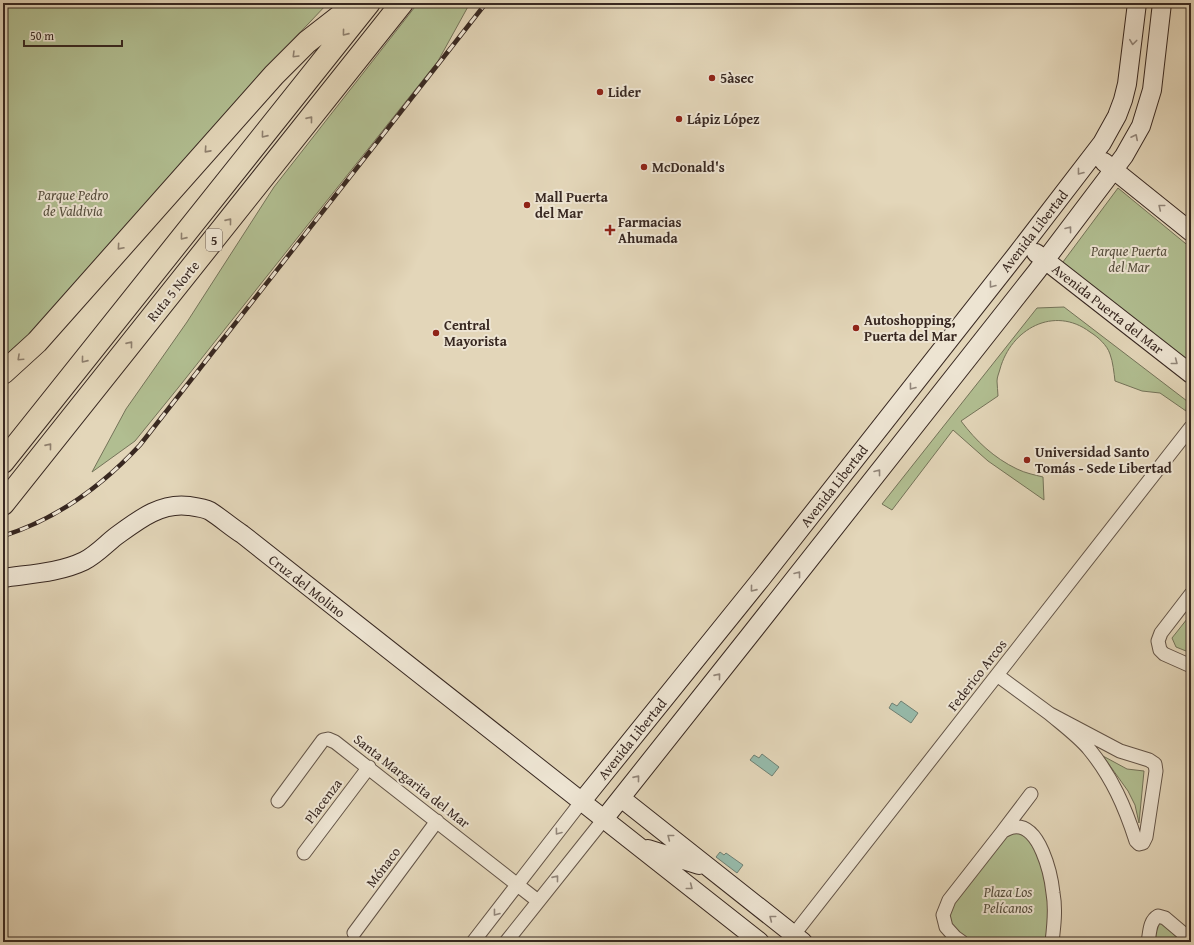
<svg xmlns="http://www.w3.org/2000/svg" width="1194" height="945" font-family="'Gentium Book Plus',serif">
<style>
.green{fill:#b1be91;stroke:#747359}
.water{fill:#96baaa;stroke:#708073}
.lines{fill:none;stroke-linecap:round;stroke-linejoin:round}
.street-casing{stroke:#635447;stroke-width:15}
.secondary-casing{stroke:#382821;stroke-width:20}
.highway-casing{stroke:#382821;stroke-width:24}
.street{stroke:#ede4d2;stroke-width:13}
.secondary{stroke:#ede4d2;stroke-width:18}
.highway{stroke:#e3d6b9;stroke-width:22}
.rail-casing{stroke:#382821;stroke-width:4.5}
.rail{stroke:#ede4d2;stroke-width:3;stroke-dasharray:9;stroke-linecap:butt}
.oneway{stroke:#8e7f6d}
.oneway2{stroke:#92867a}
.poi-dot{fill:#8f2418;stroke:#ede4d2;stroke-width:1.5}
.labels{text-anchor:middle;stroke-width:4;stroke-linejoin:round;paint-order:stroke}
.shield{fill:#ede4d2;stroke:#6e6056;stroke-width:1}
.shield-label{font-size:13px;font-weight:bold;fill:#382821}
.poi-label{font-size:14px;font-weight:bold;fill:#382821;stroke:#ede4d2;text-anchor:start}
.park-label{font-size:14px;font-style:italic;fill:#564e3d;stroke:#ede4d2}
.street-label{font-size:14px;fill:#382821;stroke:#ede4d2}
</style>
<rect width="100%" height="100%" fill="#e3d6b9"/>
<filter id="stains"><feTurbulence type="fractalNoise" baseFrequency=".005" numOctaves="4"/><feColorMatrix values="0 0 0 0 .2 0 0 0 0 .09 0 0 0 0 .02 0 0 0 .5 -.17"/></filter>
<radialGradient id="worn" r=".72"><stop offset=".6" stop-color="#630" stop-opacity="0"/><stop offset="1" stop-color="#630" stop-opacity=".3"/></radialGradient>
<!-- green -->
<path class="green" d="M3,3h325l-38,40 -211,241 -76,79z
M418,3h52l-32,58 -260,327 -43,53 -43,31 34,-63 61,-87 87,-135z
M1118,188l73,60v119l-131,-101z
M1064,307l123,94 -1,10 -26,-18 -18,-2 -27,-10c-1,-8 -2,-19 -5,-27 -3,-9 -12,-17 -20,-22 -36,-27 -79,-3 -90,37 -1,4 -3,8 -3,12 0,5 1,10 1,15l-37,25c15,20 33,37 56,48 8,4 18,6 26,8l1,23 -56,-39 -35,-31 -61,80 -10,-6 155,-196z
M1191,614v39l-15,-6 -4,-9z
M1103,756l24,13 17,2 -5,52 -4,-18 -7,-14z
M1015,830l20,14 15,50 -2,48h-80l-18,-17 -3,-10 5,-13 53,-68z
M1162,921l24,21h-34l4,-20z"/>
<!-- water -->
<path class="water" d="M901,701l17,12 -7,10 -22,-15 3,-5 5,3z
M762,754l17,13 -7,9 -22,-16 4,-5 5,3z
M720,852l4,3 2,-2 17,12 -6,8 -21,-16z"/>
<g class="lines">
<!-- street casing -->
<g class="street-casing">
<path id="street" d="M1191,594l-30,39 -3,8 2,9 4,4 27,12
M997,675l53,39 70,37 29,9 6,4 1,7 -10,66 -3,6 -4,1 -3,-3c-11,-34 -24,-64 -47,-92 -11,-13 -26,-24 -39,-35
M278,801l45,-61 5,-1 7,3 203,159
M1003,831l28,-37
M304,853l65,-86
M354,933l83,-112
M473,942l109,-141
M506,942l98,-123
M788,942l403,-515
M962,942l-7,-5 -9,-10 -3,-12 6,-15 54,-69c3,-1 7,-4 11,-4 26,-3 37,47 39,66 3,16 1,33 -1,49
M1148,942c2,-9 1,-21 10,-26l7,2 26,22"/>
</g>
<!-- secondary casing -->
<g class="secondary-casing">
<path id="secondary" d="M1104,162l87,70
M1036,253l155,121
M3,578c26,-4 56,-5 81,-17 12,-6 21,-16 31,-24 22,-16 45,-35 74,-31 7,1 15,2 21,5 11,7 21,16 32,23l518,408
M621,798l182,144
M582,801l179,-222 255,-324 86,-112 15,-27 6,-16 4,-16 10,-81
M604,819l146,-184 287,-364 87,-115 17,-30 11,-36 10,-87
M648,849l51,16"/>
</g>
<!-- highway casing -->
<g class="highway-casing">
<path id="highway" d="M3,373l34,-31 237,-267 33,-33 50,-39
M3,462l366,-459
M3,504l399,-501"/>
</g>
<!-- street -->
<use href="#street" class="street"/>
<!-- secondary -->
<use href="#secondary" class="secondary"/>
<!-- highway -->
<use href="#highway" class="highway"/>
<!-- rail casing -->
<g class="rail-casing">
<path id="rail" d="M3,536c54,-17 99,-50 137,-91l346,-442"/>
</g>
<!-- rail -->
<use href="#rail" class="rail"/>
</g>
<!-- one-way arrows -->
<defs><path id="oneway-chevron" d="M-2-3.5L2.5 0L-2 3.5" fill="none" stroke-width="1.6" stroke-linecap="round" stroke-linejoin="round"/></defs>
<g class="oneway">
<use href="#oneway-chevron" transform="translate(345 33) rotate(129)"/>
<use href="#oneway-chevron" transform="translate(295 55) rotate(135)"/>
<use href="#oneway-chevron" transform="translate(310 119) rotate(-51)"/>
<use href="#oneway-chevron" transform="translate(264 135) rotate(129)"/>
<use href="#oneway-chevron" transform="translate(207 150) rotate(132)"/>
<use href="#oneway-chevron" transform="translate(229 221) rotate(-51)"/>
<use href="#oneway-chevron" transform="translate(183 237) rotate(129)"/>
<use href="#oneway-chevron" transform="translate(120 247) rotate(131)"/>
<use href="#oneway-chevron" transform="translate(130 344) rotate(-51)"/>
<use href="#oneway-chevron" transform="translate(20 358) rotate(137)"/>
<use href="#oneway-chevron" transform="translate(84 360) rotate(129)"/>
<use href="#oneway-chevron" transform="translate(49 446) rotate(-51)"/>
</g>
<g class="oneway2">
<use href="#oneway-chevron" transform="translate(1133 42) rotate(97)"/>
<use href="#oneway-chevron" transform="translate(1135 137) rotate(-63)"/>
<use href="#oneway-chevron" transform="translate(1080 172) rotate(128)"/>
<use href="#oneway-chevron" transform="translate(1161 207) rotate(-141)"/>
<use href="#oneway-chevron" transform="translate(1069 229) rotate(-52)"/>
<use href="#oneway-chevron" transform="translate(992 285) rotate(128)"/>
<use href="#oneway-chevron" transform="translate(1175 362) rotate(38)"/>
<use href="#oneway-chevron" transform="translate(912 387) rotate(128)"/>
<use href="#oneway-chevron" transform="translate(878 472) rotate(-52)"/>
<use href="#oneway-chevron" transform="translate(798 574) rotate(-52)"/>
<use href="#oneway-chevron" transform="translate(753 589) rotate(129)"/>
<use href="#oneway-chevron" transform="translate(718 676) rotate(-51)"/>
<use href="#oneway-chevron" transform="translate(637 778) rotate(-51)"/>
<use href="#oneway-chevron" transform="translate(558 832) rotate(127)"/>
<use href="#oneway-chevron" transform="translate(670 837) rotate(-142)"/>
<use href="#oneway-chevron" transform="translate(556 878) rotate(-51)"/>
<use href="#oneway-chevron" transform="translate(690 887) rotate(38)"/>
<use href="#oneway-chevron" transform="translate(496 913) rotate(128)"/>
<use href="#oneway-chevron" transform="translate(772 918) rotate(-142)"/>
</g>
<!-- markers -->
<g class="poi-dot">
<circle cx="712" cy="78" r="4"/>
<circle cx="600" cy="92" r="4"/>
<circle cx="679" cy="119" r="4"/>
<circle cx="644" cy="167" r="4"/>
<circle cx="527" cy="205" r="4"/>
<path d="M608 224h4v4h4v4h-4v4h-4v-4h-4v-4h4z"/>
<circle cx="856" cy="328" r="4"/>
<circle cx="436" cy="333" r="4"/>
<circle cx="1027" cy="460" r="4"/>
</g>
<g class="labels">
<!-- shield labels -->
<rect class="shield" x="206" y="229" width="16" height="22" rx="3"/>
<g class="shield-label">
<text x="214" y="245">5</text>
</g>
<!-- poi labels -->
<g class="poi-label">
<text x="720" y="83">5àsec</text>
<text x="608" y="97">Lider</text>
<text x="687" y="124">Lápiz López</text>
<text x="652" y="172">McDonald's</text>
<text x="535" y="202">Mall Puerta<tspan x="535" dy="16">del Mar</tspan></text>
<text x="618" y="227">Farmacias<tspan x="618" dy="16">Ahumada</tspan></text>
<text x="864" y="325">Autoshopping,<tspan x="864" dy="16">Puerta del Mar</tspan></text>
<text x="444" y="330">Central<tspan x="444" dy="16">Mayorista</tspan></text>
<text x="1035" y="457">Universidad Santo<tspan x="1035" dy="16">Tomás - Sede Libertad</tspan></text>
</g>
<!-- park labels -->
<g class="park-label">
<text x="73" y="200">Parque Pedro<tspan x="73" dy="16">de Valdivia</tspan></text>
<text x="1129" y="256">Parque Puerta<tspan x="1129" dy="16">del Mar</tspan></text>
<text x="1008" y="897">Plaza Los<tspan x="1008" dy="16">Pelícanos</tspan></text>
</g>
<!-- street labels -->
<g class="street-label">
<text transform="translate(1034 231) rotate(-52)" y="5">Avenida Libertad</text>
<text transform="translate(173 291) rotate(-51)" y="5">Ruta 5 Norte</text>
<text transform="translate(1108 309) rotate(38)" y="5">Avenida Puerta del Mar</text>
<text transform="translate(834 486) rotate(-52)" y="5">Avenida Libertad</text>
<text transform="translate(307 586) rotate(38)" y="5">Cruz del Molino</text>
<text transform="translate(977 675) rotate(-52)" y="5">Federico Arcos</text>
<text transform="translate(632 739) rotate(-51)" y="5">Avenida Libertad</text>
<text transform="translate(412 781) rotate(38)" y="5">Santa Margarita del Mar</text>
<text transform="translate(323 801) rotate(-53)" y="5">Placenza</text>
<text transform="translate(383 867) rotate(-53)" y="5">Mónaco</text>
</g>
</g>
<!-- margin -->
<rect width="1194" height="945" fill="none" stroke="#e3d6b9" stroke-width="16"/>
<rect x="4" y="4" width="1186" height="937" fill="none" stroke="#382821" stroke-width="2"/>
<rect x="8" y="8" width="1178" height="929" fill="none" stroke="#382821"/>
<!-- scale -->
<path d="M24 40v6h98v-6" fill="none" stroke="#382821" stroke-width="2"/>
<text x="30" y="40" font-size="12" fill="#382821" stroke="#ede4d2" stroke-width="3" paint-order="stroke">50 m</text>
<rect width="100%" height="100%" filter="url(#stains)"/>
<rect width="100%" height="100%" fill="url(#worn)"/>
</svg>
